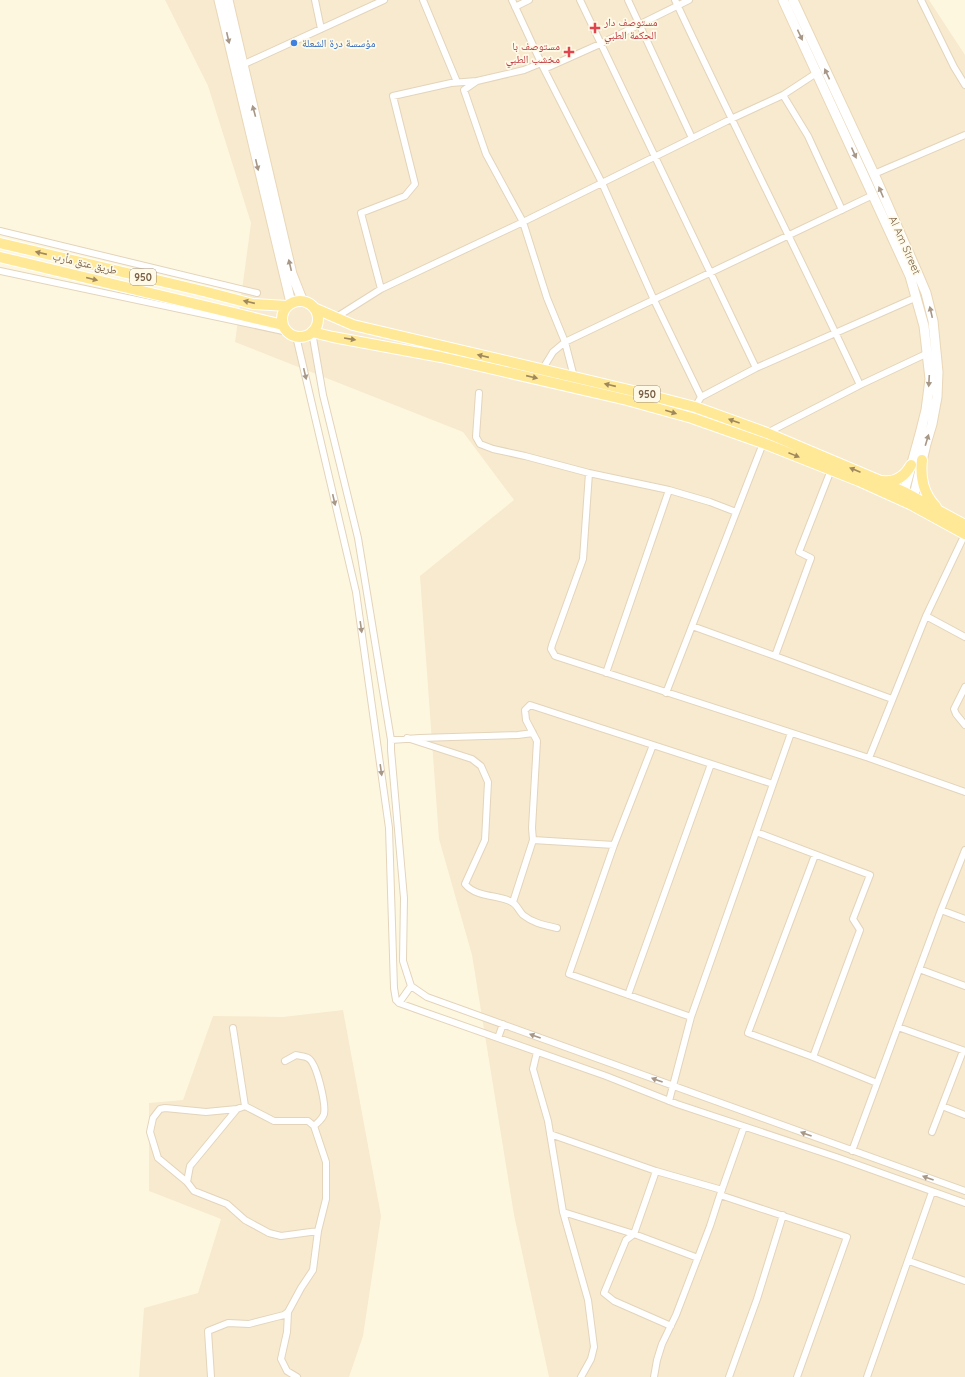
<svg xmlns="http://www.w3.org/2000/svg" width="965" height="1377" font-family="Quicksand,'Noto Naskh Arabic',sans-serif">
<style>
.residential{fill:#f7eace}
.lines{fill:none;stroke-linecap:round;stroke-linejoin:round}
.street-casing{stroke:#e3d4bb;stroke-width:8}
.secondary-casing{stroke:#e9d7b8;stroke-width:11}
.primary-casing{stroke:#fff;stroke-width:12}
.street{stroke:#fff;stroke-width:6}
.secondary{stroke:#fff;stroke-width:9}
.primary{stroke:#ffe896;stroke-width:10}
.oneway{fill:#a79786}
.oneway2{fill:#a0885d}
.health-dot{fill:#e0444e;stroke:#fffae8;stroke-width:1.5}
.shop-dot{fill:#3f7fe0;stroke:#fffae8;stroke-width:1.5}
.labels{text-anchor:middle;stroke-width:3.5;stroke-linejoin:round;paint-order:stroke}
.shield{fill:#fffae8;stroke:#a08e76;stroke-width:1}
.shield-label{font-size:10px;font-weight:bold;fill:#785f45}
.health-label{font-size:11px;fill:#be3a42;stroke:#fffae8;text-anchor:start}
.shop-label{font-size:11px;fill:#366cbe;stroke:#fffae8;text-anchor:start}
.street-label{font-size:11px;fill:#785f45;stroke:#fffae8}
</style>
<rect width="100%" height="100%" fill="#fef7e0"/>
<!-- residential -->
<path class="residential" d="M165,0h764l36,55v1322h-416l-35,-162 -42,-260 -33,-116 -19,-263 94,-76 -51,-68 -228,-90 16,-119 -43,-137z
M343,1010l38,206 -18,120 -14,41h-210l5,-69 54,-15 23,-74 -72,-28v-88l34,-3 30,-84 70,1z"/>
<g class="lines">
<!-- street casing -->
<g class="street-casing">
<path id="street" d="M315,0l6,29
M423,0l34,82
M512,0l32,69 58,114 52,117 47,97
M580,0l176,368
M628,0l64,138
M675,0c60,129 125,256 185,385
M921,0l33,67 11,18
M515,7l14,-7
M541,63l-17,7 -47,11 -13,9 22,64 37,68 24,76 18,44 9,35
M240,66l144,-66
M544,69l56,-25 89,-44
M783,95l25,41 34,74
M874,174l91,-39
M0,231l257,62
M0,271l288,61
M381,289l-20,-76 44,-17 10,-12 -22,-88 58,-13 26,-2
M335,318l46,-29 142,-67 208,-103 52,-24 35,-23
M312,332l11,63 35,143 33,202v10l13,148 -1,63 8,25 16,11 538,194
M296,336l60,256 33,236 5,160 2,12 3,3 28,10 179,63 71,28 162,54 126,45
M542,370l11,-18 12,-10 308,-147
M479,393l-3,44 4,7 13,5 32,7 64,17 80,17
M695,407l6,-10 55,-29 161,-71
M831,470l-32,82 12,6 -36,98 117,43
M589,473l-6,86 -31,86 -1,4 4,7 314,102 96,34
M926,616l39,21
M692,626l83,30
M606,673l63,-183 41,12 26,10
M965,687l-11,22 2,5 9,11
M666,693l101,-260 93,-48 68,-32
M407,738l65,21 9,7 7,16 -3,58 -20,44c12,15 37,10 48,19 4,2 6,8 10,12 10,8 21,10 34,13
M391,740l29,-2 98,-3 15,-2
M653,745l-39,100 -45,129 122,43
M869,758l57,-142 39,-82
M756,832l114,43 -17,44 7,11 -47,127 64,26
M614,845l-81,-5 -1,-12 5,-87 -11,-21 -1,-10 5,-5 243,79
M513,902l20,-62
M941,910l24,9
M919,969l46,17
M628,995l83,-231
M399,1003l12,-17
M898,1027l67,24
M233,1028l12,78
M498,1038l5,-14
M537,1052l-4,17 15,52 15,91 25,88 6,47 -3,12 -10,18
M813,1057l-65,-24 67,-178
M285,1061l11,-6c3,1 9,1 12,3 9,5 18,46 16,56 -2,6 -6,8 -10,12
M669,1101l22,-84 100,-284
M942,1106l23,9
M744,1127l-24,68 127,42 -50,140
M932,1132l31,-81
M550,1134l106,37 66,19
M852,1151l89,-241 24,-60
M656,1171l-22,63 -8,6 -22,53 10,8 57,25
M187,1182l-29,-24 -8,-26 3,-14 7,-9 5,-1 41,4 31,-3
M563,1212l71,22 64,24
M909,1261l56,20
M211,1377l-3,-46 20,-8 21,1 35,-9 4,-3
M297,1377l-10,-6 -6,-12 6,-27 1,-20 13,-24 12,-18 5,-39 8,-32v-37l-12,-36 -6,-5h-34l-29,-15 -8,3 -47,57 -3,16 7,9 33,13 18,16 24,13 12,3 37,-5
M654,1377l3,-17 5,-16 14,-29 34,-89 10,-31
M729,1377l28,-78 26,-84
M867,1377l65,-185"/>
</g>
<!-- secondary casing -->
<g class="secondary-casing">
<path id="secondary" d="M219,0l72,303
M228,0l64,274 11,28
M783,0l127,276 14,50 6,53 -4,31 -6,24 -18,65
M793,0l81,174 44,100 8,19 7,28 5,51 -1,25 -5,27 -6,20 -14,60"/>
</g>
<!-- primary casing -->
<g class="primary-casing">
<path id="primary" d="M0,243l207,49 46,12 34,2
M0,257l283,68
M282 319a18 18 0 1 1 36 0a18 18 0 1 1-36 0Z
M314,308l39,17 276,65 66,17 72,26 109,46 28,13 61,33
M312,332l21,5 108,20 186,43 65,18 71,25 96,38 53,24 53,29
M922,460c-2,18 1,33 14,47
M882,481c14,2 23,-5 29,-16"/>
</g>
<!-- street -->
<use href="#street" class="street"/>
<!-- secondary -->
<use href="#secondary" class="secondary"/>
<!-- primary -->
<use href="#primary" class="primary"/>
</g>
<!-- one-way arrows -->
<defs><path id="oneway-solid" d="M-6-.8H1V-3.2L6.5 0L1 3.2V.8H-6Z"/></defs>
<g class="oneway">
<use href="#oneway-solid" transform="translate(800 35) rotate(65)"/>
<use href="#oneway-solid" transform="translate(228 38) rotate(77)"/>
<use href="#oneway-solid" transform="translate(827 74) rotate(-115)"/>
<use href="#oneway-solid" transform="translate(254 111) rotate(-105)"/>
<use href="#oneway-solid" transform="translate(854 153) rotate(66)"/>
<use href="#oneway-solid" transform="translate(257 165) rotate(77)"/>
<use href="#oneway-solid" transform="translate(881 192) rotate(-113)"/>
<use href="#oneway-solid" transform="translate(290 265) rotate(-103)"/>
<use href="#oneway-solid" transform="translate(931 312) rotate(-103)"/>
<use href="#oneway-solid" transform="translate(305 374) rotate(77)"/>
<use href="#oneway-solid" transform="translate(929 381) rotate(93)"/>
<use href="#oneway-solid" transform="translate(927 440) rotate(-73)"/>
<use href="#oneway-solid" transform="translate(334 500) rotate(77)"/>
<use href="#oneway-solid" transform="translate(361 627) rotate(82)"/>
<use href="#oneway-solid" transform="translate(381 770) rotate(82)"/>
<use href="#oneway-solid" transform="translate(535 1036) rotate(-160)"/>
<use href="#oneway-solid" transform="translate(657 1080) rotate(-160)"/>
<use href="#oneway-solid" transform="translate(806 1134) rotate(-160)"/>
<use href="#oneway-solid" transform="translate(928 1178) rotate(-160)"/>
</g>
<g class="oneway2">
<use href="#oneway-solid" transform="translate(41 253) rotate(-167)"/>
<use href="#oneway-solid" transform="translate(92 279) rotate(14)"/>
<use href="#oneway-solid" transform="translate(249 302) rotate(-167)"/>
<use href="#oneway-solid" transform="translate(350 339) rotate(9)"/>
<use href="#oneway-solid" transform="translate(483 356) rotate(-167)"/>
<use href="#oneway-solid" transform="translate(532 377) rotate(13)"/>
<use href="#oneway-solid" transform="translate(610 385) rotate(-167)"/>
<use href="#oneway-solid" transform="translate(671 412) rotate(17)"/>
<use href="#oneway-solid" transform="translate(734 421) rotate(-160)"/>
<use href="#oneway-solid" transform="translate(794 455) rotate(22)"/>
<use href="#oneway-solid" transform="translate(855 470) rotate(-157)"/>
</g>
<!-- markers -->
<g class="health-dot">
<path d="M593 22h4v4h4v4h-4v4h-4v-4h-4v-4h4z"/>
<path d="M567 46h4v4h4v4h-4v4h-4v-4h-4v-4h4z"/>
</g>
<circle class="shop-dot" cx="294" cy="43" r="4"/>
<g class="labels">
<!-- shield labels -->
<g class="shield">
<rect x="130" y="269" width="26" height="16" rx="3"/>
<rect x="634" y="386" width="26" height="16" rx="3"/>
</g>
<g class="shield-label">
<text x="143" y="281">950</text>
<text x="647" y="398">950</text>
</g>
<!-- health labels -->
<g class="health-label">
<text x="604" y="26">مستوصف دار<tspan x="604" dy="13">الحكمة الطبي</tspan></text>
<text x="560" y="50" text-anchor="end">مستوصف با<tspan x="560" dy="13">مخشب الطبي</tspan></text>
</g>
<!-- shop labels -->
<g class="shop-label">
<text x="302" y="47">مؤسسة درة الشعلة</text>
</g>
<!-- street labels -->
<g class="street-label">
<text transform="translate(905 245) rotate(66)" y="4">Al Am Street</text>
<text transform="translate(85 263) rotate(13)" y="4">طريق عتق مأرب</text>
</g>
</g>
</svg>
